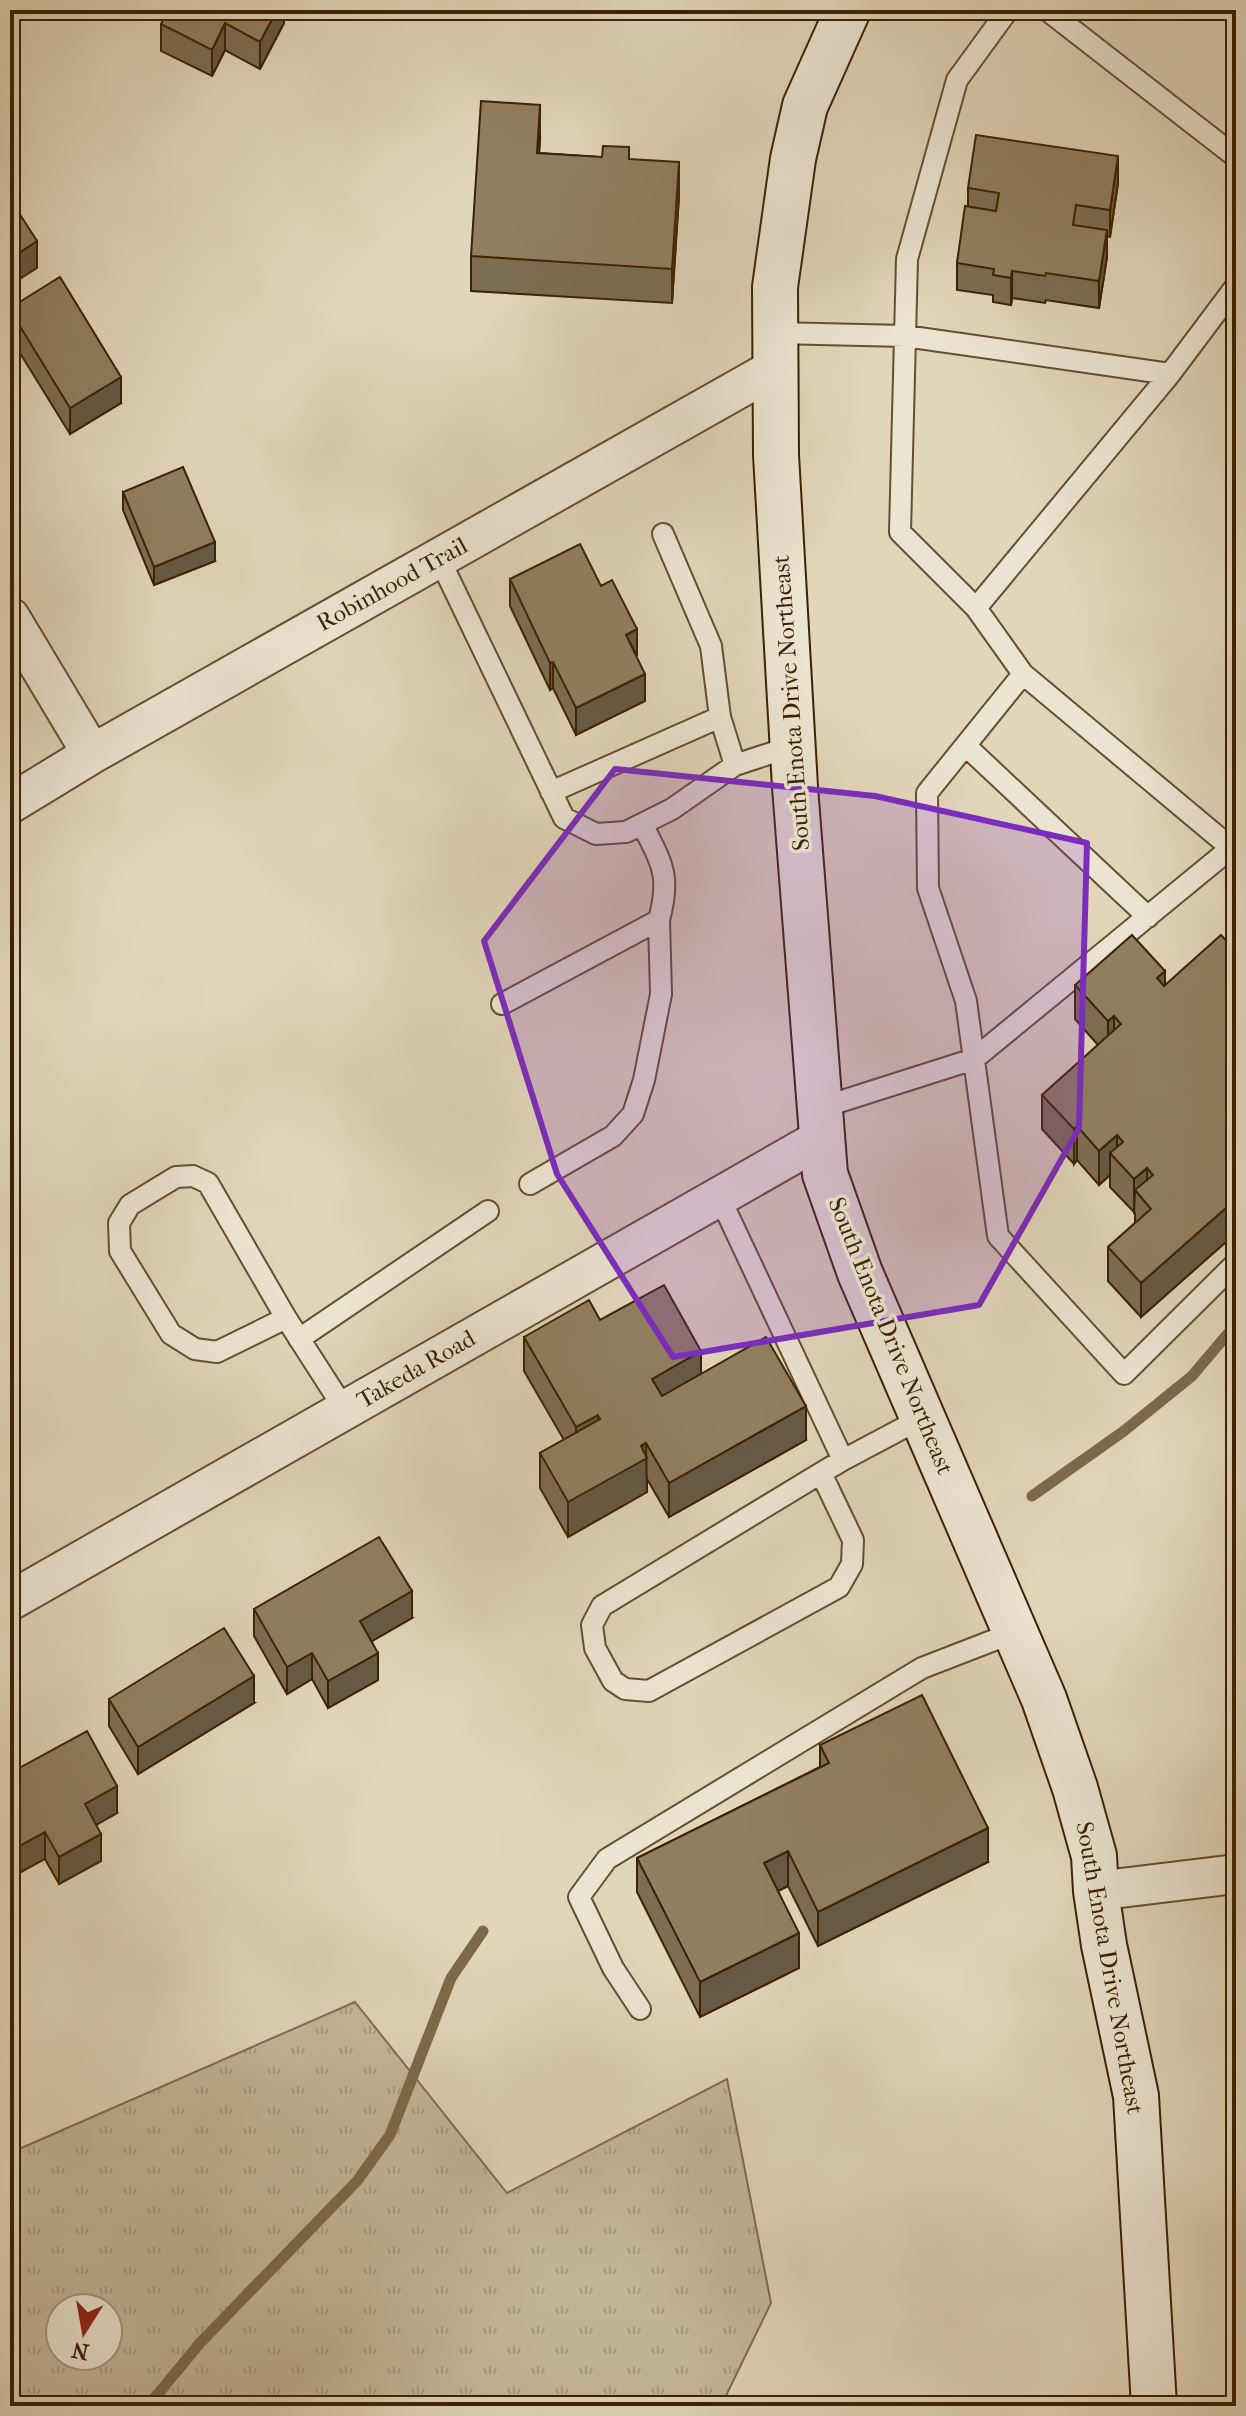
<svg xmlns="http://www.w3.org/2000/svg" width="1246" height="2416" font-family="'IM FELL French Canon',serif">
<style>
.grass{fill:url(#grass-tufts);stroke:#806c4d;stroke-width:2;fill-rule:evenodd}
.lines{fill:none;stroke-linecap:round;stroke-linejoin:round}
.stream{stroke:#7d694a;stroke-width:11}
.lane-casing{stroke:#644f2e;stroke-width:24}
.street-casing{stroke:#644f2e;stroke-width:42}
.secondary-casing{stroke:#3b2200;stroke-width:48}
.lane{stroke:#ece4d2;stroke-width:20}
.street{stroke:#ece4d2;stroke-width:38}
.secondary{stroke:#ece4d2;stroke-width:44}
.wall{fill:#7d6d53;stroke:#3b2200;stroke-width:2}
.shaded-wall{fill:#665944;stroke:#3b2200;stroke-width:2}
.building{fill:#917f61;stroke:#3b2200;stroke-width:2}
.marked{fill:#7b2cbf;fill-opacity:0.2;stroke:#7b2cbf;stroke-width:6;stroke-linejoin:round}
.labels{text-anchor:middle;stroke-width:7;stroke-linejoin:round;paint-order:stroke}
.street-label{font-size:24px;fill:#3b2200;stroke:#ece4d2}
</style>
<defs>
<pattern id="grass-tufts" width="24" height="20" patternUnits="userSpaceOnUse" patternTransform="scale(2)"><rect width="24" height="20" fill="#c5b79a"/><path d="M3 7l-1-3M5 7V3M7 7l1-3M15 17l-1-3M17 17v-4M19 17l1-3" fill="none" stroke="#aa9d83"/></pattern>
</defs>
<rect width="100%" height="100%" fill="#e1d5ba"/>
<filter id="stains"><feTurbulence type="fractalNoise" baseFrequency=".0025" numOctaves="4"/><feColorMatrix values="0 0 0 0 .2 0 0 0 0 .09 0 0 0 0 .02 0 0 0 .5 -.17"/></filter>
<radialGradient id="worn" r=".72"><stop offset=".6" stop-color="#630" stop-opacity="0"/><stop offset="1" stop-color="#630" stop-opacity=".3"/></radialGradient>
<!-- grass -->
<path class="grass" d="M355,2002l152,191 220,-114 44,224 -50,103h-711v-253zM60,2308h48v48h-48z"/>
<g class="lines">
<!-- stream -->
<path class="stream" d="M1032,1496l92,-65 68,-55 44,-52
M148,2406l52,-63 157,-162 33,-46 61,-157 32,-47"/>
<!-- lane casing -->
<g class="lane-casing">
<path id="lane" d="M1008,10l-51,70 -50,179 -7,273 76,76 47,66 -96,119 1,95 38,113 32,235 126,138 112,-111
M1047,10l189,147
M1231,10l5,4
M776,333l129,3 265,38
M663,534l48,112 9,71 15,48
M439,558l125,260 32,16 30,-2 46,-23 63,-44 58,-19
M976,608l194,-234 66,-88
M1023,674l213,178
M966,746l182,171
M551,792l169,-75
M642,824c20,40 29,51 17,96
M502,1004l157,-84 2,74 -17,86 -11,34 -20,22 -83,48
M820,1108l154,-49 262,-215
M719,1196l124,264 79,-42
M286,1318l-69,34 -22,-3 -24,-15 -51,-83 -1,-28 11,-18 46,-28 17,-1 15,7 78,135 59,92
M299,1339l189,-128
M821,1473l32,67 -1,24 -13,23 -190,104 -24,-2 -12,-8 -18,-33 -3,-23 10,-19 219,-133 22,-13
M640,2009l-27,-41 -34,-71 28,-38 315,-191 93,-36"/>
</g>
<!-- street casing -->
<g class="street-casing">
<path id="street" d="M10,617l82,137
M10,804l82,-50 685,-387
M10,1601l812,-463
M1096,1891l140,-17"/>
</g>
<!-- secondary casing -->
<g class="secondary-casing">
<path id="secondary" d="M848,10l-43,96 -12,53 -18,128 1,168 19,332 30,387 35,99 184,426 31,89 19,68 2,35 8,54 32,151 18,310"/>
</g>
<!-- lane -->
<use href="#lane" class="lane"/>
<!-- street -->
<use href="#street" class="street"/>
<!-- secondary -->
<use href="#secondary" class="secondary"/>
</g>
<!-- wall -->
<path class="wall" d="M284,10v13l-24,46 -35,-19 -13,26 -51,-25v-27z
M540,139l-1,14 90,6 50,37 -7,107 -201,-12v-35z
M1118,183l-8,54 -3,-1v21l-8,51 -53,-8 -1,3 -33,-5 -1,7 -18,-3v-7l-36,-5v-27l11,-56v-19z
M10,308l111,95 -51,31 -60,-97z
M123,492l92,69 -61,24 -31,-75z
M510,579l126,77 9,45 -69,34 -23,-47 -3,2 -40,-84z
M1236,951v282l-95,84 -33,-36v-34l27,-24v-10l-25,-26v-12l-11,10 -22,-25 -3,4 -32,-35v-34l56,-50 -23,-26v-34l90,1z
M600,1320l101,53 105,67 -137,77 -22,-38v13l-79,45 -28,-49v-35l24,-13 -40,-69v-34z
M254,1609l158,9 -40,23 6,39 -50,28 -16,-29 -25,15 -33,-58z
M109,1699l145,4 -116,71 -29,-48z
M820,1745l168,117 -170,84 -30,-60 -10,5 21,77 -99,49 -63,-125v-34l183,-91z
M10,1773l107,40 -21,12 5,36 -42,23 -14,-25z"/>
<!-- shaded-wall -->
<path class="shaded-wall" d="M277,10h7v13l-24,46v-27z
M225,23v27l-13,26v-26z
M540,105v34l-3,49v-35z
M1118,156v27l-8,54v-27z
M679,162v34l-7,107v-34z
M1107,230v27l-8,51v-27z
M37,241v27l-27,17v-26z
M1012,271v27l-1,7v-27z
M121,377v26l-51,31v-26z
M215,542v19l-61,24v-18z
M637,629v27l-11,-21z
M553,662v26l-3,2v-27z
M645,674v27l-69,34v-27z
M1165,971v34l-8,-27z
M1114,1016v34l-6,6v-35z
M1077,1126v34l-3,4v-35z
M1117,1135v25l-7,-7v22l-11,10v-34z
M1147,1168v35l-12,-13 -1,24v-35z
M1236,1199v34l-95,84v-34z
M701,1351v35l-49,28v-35z
M806,1406v34l-137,77v-34z
M598,1415v34l-22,12v-34z
M646,1443l1,49 -79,45v-35z
M412,1591v27l-52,30v-27z
M312,1653v26l-25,15v-27z
M378,1653v27l-50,28v-27z
M254,1676v27l-116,71v-27z
M117,1786v27l-32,18v-27z
M988,1828v34l-170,84v-34z
M45,1832v27l-35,19v-27z
M101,1834v27l-42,23v-27z
M788,1851v35l-24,12v-35z
M799,1933v35l-99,49v-35z"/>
<!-- building -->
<path class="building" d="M168,10h109l-17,32 -35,-19 -13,27 -51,-26z
M481,101l59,4 -3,48 65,4 1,-11 26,1v12l50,3 -7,107 -201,-13z
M976,135l142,21 -8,54 -34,-5 -3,20 34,5 -8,51 -53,-8 -1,3 -33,-5 -1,7 -18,-3 1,-6 -37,-6 8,-57 31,5 3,-18 -31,-5z
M10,199l27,42 -27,18z
M60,277l61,100 -51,31 -60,-98v-2z
M183,467l32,75 -61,25 -31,-75z
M580,544l21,42 11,-6 25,49 -11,6 19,39 -69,34 -23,-46 -3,1 -40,-84z
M1132,935l33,36 -8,7 7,8 57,-51 15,16v248l-95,84 -33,-36 43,-38 -16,-19 18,-15 -6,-7 -13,11 -24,-26 13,-11 -6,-7 -18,16 -22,-25 -3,3 -32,-34 79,-71 -7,-8 -6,5 -33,-36z
M664,1285l37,66 -49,28 10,17 104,-59 40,69 -137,77 -23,-40 -5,3 6,12 -79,44 -28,-49 60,-34 -2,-4 -22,12 -52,-90 65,-37 11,20z
M379,1537l33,54 -52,30 18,32 -50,28 -16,-28 -25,14 -33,-58z
M224,1628l30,48 -116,71 -29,-48z
M922,1695l66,133 -170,84 -30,-61 -24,12 35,70 -99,49 -63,-124 192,-95 -9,-18z
M87,1731l30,55 -32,18 16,30 -42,23 -14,-25 -35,19v-78z"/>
<!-- marked area -->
<path class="marked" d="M615,769l260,27 212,47 -8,285 -100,177 -306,52 -116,-183 -73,-233z"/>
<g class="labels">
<!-- street labels -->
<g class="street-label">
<text transform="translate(392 584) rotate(-29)" y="8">Robinhood Trail</text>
<text transform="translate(791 703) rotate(-94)" y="8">South Enota Drive Northeast</text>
<text transform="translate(891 1336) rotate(68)" y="8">South Enota Drive Northeast</text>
<text transform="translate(416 1369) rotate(-30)" y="8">Takeda Road</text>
<text transform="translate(1110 1968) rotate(80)" y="8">South Enota Drive Northeast</text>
</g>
</g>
<!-- margin -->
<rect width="1246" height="2416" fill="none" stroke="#e1d5ba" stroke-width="40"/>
<rect x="12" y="12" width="1222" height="2392" fill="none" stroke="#3b2200" stroke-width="4"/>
<rect x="20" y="20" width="1206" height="2376" fill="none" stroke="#3b2200" stroke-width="2"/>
<!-- north arrow -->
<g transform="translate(84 2332) rotate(191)"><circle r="38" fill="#ece4d2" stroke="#a5967e" stroke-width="2"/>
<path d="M0-6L14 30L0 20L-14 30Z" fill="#8f2418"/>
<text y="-12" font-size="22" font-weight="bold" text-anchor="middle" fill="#3b2200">N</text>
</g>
<rect width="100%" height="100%" filter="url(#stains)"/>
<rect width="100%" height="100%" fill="url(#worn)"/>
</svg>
